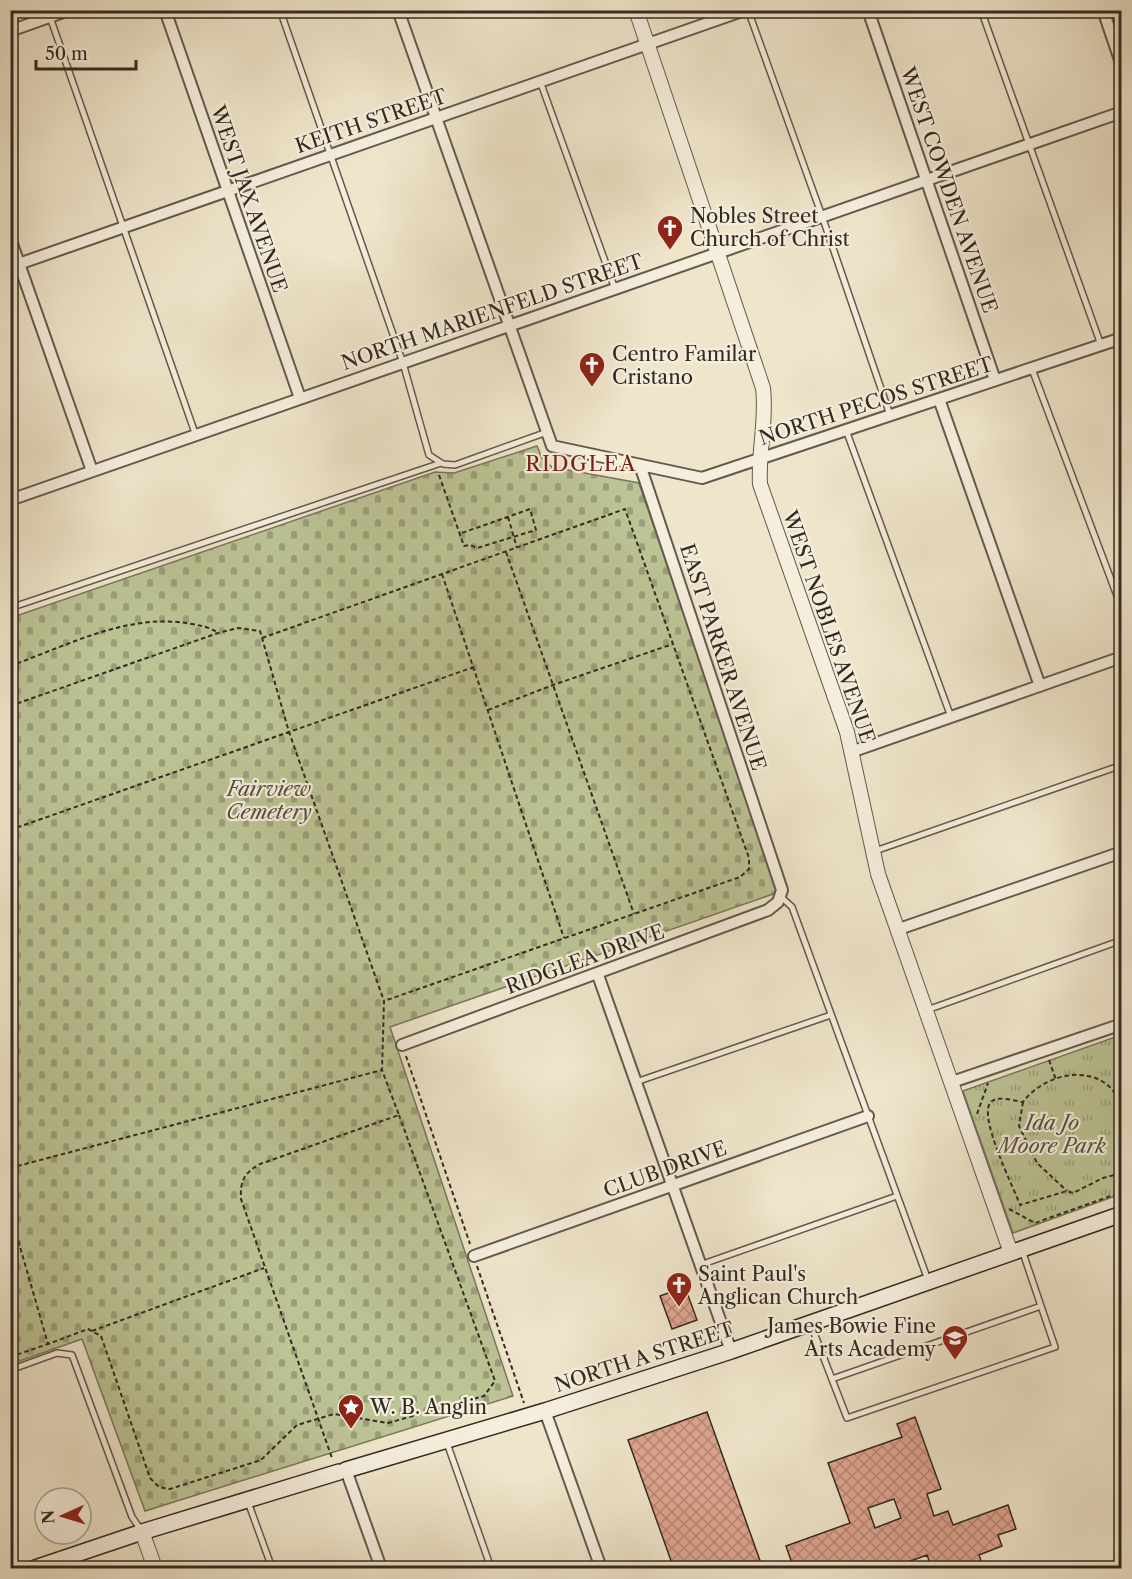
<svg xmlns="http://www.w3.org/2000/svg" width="1132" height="1579" font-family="'Libre Caslon Text',serif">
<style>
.cemetery{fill:url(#cemetery-stones);stroke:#78765c;stroke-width:1.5}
.park{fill:url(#park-tufts);stroke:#78765c;stroke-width:1.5}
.building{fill:url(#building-cross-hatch);stroke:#342a22;stroke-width:1.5;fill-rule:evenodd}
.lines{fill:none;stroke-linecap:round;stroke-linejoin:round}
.service-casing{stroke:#63594c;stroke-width:8}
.minor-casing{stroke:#63594c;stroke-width:14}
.tertiary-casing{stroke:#63594c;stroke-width:16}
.secondary-casing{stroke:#342a22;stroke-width:18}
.path{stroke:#342a22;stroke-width:2;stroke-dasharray:4.5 3;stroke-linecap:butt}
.service{stroke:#f5eedd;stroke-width:5}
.minor{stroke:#f5eedd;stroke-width:10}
.tertiary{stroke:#f5eedd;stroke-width:14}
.secondary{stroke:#f5eedd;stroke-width:15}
.labels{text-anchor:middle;stroke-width:4.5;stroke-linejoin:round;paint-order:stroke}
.street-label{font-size:20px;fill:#342a22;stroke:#f5eedd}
.poi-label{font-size:20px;fill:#342a22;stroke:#f5eedd;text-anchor:start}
.park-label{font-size:20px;font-style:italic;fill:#56503f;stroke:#f5eedd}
.neighbourhood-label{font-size:21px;letter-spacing:1.5px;fill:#7a1f14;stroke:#f5eedd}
</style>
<defs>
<pattern id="cemetery-stones" width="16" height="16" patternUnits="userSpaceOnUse" patternTransform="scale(1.5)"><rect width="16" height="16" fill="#bcc395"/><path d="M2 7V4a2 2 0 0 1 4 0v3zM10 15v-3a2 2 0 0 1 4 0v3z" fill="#9a9f79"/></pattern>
<pattern id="park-tufts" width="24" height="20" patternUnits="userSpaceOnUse" patternTransform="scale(1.5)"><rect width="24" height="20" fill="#bcc395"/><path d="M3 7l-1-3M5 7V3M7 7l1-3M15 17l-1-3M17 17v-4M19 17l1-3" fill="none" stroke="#9a9f79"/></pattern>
<pattern id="building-cross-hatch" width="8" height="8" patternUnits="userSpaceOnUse" patternTransform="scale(1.5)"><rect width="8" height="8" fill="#dea48e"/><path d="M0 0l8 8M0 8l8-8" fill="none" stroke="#b58674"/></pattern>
</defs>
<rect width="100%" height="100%" fill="#efe5cb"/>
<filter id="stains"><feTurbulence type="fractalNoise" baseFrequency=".00333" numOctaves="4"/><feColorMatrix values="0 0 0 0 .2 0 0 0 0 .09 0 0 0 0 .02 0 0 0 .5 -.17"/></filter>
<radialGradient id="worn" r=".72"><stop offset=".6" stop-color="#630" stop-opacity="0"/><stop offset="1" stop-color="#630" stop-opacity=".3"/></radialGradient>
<!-- cemetery -->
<path class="cemetery" d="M537,446l5,12 10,9 87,16 140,409 -389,135 123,369 -368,115 -63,-172 -71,25 -1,-746 425,-146 19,1z"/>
<!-- park -->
<path class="park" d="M1121,1035v159l-108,39 -50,-142z"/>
<!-- building -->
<path class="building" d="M685,1287l12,33 -25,9 -12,-33z
M707,1412l56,157h-89l-46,-129z
M915,1417l26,72 -14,5 7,22 14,-5 5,14 55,-20 8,24 -18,6 4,11 -23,9 5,14h-52l-5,-14 -38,14h-95l-8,-23 64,-23 -22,-60 74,-26 -5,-13zM894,1499l7,19 -26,10 -7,-20z"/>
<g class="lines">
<!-- service casing -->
<g class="service-casing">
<path id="service" d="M280,10l123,353 26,92 14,9 12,1 92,-33
M748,10l74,206 68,199
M981,10l120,335
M50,17l146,419
M540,81l75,208
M1032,369l90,240
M846,430l105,287
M10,608l431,-145
M875,851l247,-86
M780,896l12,11 136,373
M927,1010l195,-70
M636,1082l195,-67
M1022,1250l19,56
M700,1265l197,-69
M811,1325l36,93 208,-71 -14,-41 -209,73
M10,1370l47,-17 15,2 60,162 9,13
M447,1443l44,125
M248,1502l24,66"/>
</g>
<!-- minor casing -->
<g class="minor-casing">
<path id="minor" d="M165,10l135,388
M398,10l154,436 150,32 420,-140
M868,10l127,370
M1103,10l19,56
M10,31l59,-21
M10,238l82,233
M10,267l735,-257
M939,399l101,287
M10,500l1112,-388
M851,752l271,-95
M899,929l223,-77
M598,975l133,376
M402,1045l366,-135 10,-8 4,-12 -142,-425
M952,1082l170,-58
M474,1256l394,-140
M545,1411l56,157
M339,1472l7,-2 35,98"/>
</g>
<!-- tertiary casing -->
<g class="tertiary-casing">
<path id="tertiary" d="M636,10l127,378c4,32 -5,64 -3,96l87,248 31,142 133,379
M142,1532l13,36"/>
</g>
<!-- secondary casing -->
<g class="secondary-casing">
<path id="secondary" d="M346,1470l199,-59 186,-60 391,-137
M35,1568l107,-36 197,-60"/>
</g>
<!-- path -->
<path class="path" d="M439,475l25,71 6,-1 7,3 59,-18 -6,-21 -71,25
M508,517l9,31
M506,552l128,362
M442,574l122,364
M262,638l363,-129 124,349v11l-9,8 -356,124
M10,666c59,-21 119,-54 182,-42 10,2 18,3 26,9
M10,706l208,-73 20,-5 22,3 29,101 95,269 -2,69 17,45 -139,49c-16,9 -20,17 -19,35l91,259
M488,710l65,-25 120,-41
M10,830l464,-163
M406,1056l64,188
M1049,1060l7,20
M1023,1102l-4,24 18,37 30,28
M1122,1107c-16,-47 -75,-37 -99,-5 -9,-1 -25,-7 -32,0 -14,13 23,86 29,103l47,-14 6,2 30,-15 19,-5
M977,1114l11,-31
M10,1168l372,-98
M1009,1209l26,14 87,-31
M10,1212l38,132 40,-15 13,7 49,142 9,9 11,2 91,-29 36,-35 37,-11 54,9 96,-27 11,-15 -96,-266
M477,1266l47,137
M92,1331l172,-63
M10,1357l38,-13"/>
<!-- service -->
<use href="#service" class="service"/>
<!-- minor -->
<use href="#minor" class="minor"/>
<!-- tertiary -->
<use href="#tertiary" class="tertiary"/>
<!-- secondary -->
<use href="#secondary" class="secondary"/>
</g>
<!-- icons -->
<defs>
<g id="church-pin" transform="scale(1.35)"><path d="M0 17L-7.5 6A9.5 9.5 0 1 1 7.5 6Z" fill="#8f2418" stroke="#f5eedd"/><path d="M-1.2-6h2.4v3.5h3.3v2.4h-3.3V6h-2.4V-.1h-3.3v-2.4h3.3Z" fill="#fff"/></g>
<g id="school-pin" transform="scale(1.35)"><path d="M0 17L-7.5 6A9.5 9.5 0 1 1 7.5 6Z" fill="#8f2418" stroke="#f5eedd"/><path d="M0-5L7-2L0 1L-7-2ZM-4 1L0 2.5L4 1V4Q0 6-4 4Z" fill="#fff"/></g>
<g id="sight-pin" transform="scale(1.35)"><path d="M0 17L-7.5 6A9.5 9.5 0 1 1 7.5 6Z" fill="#8f2418" stroke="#f5eedd"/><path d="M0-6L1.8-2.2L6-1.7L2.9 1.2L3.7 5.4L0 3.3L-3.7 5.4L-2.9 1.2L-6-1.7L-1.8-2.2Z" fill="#fff"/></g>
</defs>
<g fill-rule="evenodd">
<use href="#church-pin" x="670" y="228"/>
<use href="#church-pin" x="592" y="365"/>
<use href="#church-pin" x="679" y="1285"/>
<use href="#school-pin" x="955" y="1338"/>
<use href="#sight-pin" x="351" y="1407"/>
</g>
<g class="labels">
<!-- street labels -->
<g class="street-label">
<text transform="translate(371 121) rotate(-19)" y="7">KEITH STREET</text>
<text transform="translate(949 190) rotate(71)" y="7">WEST COWDEN AVENUE</text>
<text transform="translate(249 199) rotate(71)" y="7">WEST JAX AVENUE</text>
<text transform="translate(492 312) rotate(-19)" y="7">NORTH MARIENFELD STREET</text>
<text transform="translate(876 401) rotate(-18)" y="7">NORTH PECOS STREET</text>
<text transform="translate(829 627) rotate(71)" y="7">WEST NOBLES AVENUE</text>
<text transform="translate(723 657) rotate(72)" y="7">EAST PARKER AVENUE</text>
<text transform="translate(585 959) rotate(-20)" y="7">RIDGLEA DRIVE</text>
<text transform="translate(665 1169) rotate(-20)" y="7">CLUB DRIVE</text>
<text transform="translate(644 1357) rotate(-18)" y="7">NORTH A STREET</text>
</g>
<!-- poi labels -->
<g class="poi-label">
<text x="690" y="223">Nobles Street<tspan x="690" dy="23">Church of Christ</tspan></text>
<text x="612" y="361">Centro Familar<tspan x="612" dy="23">Cristano</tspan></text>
<text x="698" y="1281">Saint Paul's<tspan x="698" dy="23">Anglican Church</tspan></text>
<text x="936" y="1333" text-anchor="end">James Bowie Fine<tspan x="936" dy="23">Arts Academy</tspan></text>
<text x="370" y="1414">W. B. Anglin</text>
</g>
<!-- park labels -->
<g class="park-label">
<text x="269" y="796">Fairview<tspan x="269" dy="23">Cemetery</tspan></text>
<text x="1052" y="1130">Ida Jo<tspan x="1052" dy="23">Moore Park</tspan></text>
</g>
<!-- neighbourhood labels -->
<g class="neighbourhood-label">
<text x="581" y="471">RIDGLEA</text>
</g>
</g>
<!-- margin -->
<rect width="1132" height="1579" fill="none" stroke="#efe5cb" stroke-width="36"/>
<rect x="12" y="12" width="1108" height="1555" fill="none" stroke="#342a22" stroke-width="3"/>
<rect x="18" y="18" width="1096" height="1543" fill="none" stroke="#342a22" stroke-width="1.5"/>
<!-- north arrow -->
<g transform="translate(63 1516) rotate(266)"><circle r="28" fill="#f5eedd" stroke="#a8a092" stroke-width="1.5"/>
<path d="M0-4.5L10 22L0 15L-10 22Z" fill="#8f2418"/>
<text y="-9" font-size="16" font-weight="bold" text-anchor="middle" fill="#342a22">N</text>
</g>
<!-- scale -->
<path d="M36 60v9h100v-9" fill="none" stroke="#342a22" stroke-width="3"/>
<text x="45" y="60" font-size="18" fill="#342a22" stroke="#f5eedd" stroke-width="4.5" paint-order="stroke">50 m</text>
<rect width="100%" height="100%" filter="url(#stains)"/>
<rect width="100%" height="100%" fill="url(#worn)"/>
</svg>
